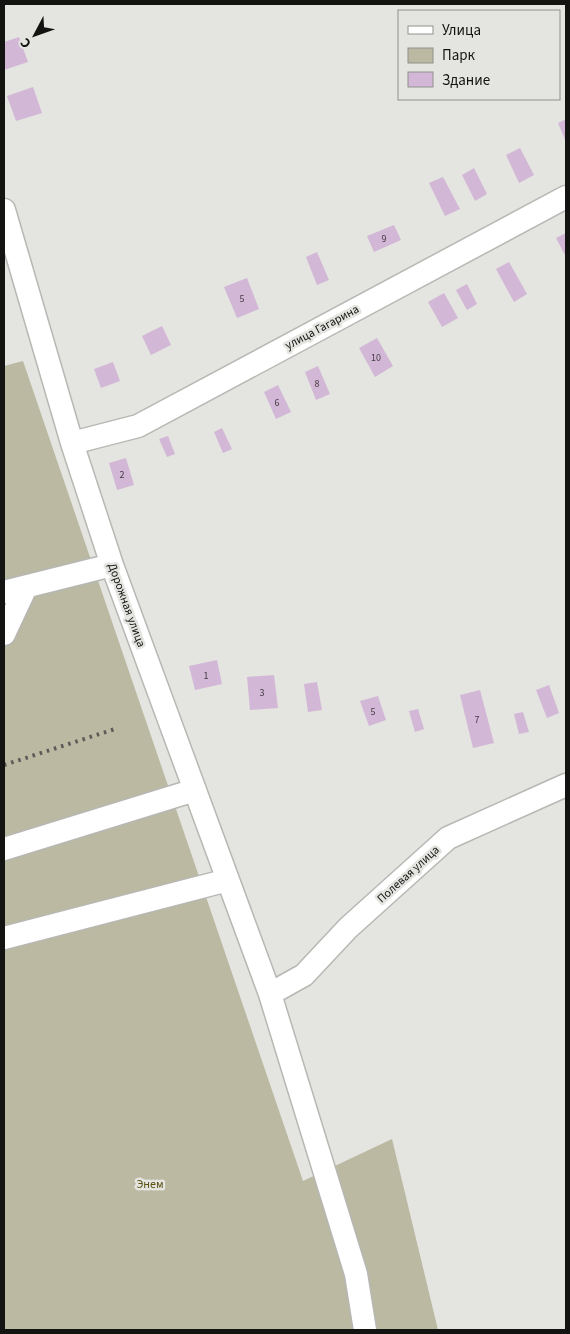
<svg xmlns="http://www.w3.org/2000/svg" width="570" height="1334" font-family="'Source Sans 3',sans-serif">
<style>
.green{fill:#bbb9a1}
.building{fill:#d3b7d6}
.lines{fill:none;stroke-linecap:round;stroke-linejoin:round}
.minor-casing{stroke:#b7b7b4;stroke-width:25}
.minor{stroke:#fff;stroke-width:22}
.rail{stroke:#5b5b59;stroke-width:4;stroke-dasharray:2.5 5;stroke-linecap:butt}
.labels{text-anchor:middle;stroke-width:5;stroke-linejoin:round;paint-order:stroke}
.number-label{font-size:10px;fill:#433c43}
.street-label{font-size:12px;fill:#131312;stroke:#e4e4e1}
.park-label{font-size:12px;fill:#5a5211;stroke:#e4e4e1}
</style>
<rect width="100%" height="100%" fill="#e4e4e1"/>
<!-- green -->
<path class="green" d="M23,361l280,820 89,-42 46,191h-434v-964z"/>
<!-- building -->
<path class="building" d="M19,37l9,25 -24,8v-28z
M33,87l9,26 -26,8 -9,-25z
M566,119v23l-8,-19z
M520,148l14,27 -15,8 -13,-28z
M474,168l13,26 -12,7 -13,-26z
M443,177l17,32 -15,7 -16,-33z
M394,225l7,15 -27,12 -7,-16z
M566,233v24l-10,-19z
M317,252l12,28 -12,5 -11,-28z
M509,262l18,32 -13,8 -18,-33z
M247,278l12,31 -22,9 -13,-31z
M467,284l10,20 -10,6 -11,-20z
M444,293l14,25 -16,9 -14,-25z
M162,326l9,19 -20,10 -9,-19z
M377,338l16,28 -18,11 -16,-29z
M113,362l7,19 -19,7 -7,-19z
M318,366l12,28 -14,6 -11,-28z
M278,385l13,27 -15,7 -12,-27z
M222,428l10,21 -9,4 -9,-21z
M168,436l7,18 -8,3 -8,-18z
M126,458l8,27 -17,5 -8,-27z
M217,660l5,24 -27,6 -6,-24z
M274,675l4,33 -28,2 -3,-33z
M317,682l5,28 -14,2 -4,-28z
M549,685l10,28 -12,5 -11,-28z
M480,690l14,53 -21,5 -13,-53z
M378,696l8,24 -17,6 -9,-25z
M418,709l6,20 -9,3 -6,-21z
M523,712l6,20 -10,2 -5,-20z"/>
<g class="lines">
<!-- minor casing -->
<g class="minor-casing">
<path id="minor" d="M4,210l68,233 40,122 158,429 86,280 9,56
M72,443l66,-17 428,-229
M4,592l108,-27
M4,634l22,-47
M4,849l191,-59
M4,938l224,-58
M270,994l34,-19 44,-47 100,-90 118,-53"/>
</g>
<!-- minor -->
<use href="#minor" class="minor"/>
<!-- rail -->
<path class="rail" d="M4,765l114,-37"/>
</g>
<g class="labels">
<!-- number labels -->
<g class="number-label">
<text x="384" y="242">9</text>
<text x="242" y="302">5</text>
<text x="376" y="361">10</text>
<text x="317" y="387">8</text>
<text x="277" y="406">6</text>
<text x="122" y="478">2</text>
<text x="206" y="679">1</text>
<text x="262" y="696">3</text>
<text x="373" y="715">5</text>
<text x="477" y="723">7</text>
</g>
<!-- street labels -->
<g class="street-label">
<text transform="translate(322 327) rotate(-28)" y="4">улица Гагарина</text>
<text transform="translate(127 605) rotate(70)" y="4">Дорожная улица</text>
<text transform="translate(408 874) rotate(-42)" y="4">Полевая улица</text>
</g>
<!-- park labels -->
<g class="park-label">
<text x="150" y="1188">Энем</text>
</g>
</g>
<!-- border -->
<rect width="570" height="1334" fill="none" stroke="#131312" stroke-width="10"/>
<!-- legend -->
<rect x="398" y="10" width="162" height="90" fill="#e4e4e1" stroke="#90908e"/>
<rect x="408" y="26" width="25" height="8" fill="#ffffff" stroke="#90908e"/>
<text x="442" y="35" font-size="15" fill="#131312">Улица</text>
<rect x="408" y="48" width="25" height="15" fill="#bbb9a1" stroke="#90908e"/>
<text x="442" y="60" font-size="15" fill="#131312">Парк</text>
<rect x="408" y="72" width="25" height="15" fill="#d3b7d6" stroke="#90908e"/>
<text x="442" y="85" font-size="15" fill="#131312">Здание</text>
<!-- north arrow -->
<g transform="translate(35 35) rotate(229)" stroke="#e4e4e1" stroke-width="4" paint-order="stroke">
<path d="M0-4L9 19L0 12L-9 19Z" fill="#131312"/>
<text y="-8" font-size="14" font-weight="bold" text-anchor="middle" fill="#131312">С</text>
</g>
</svg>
